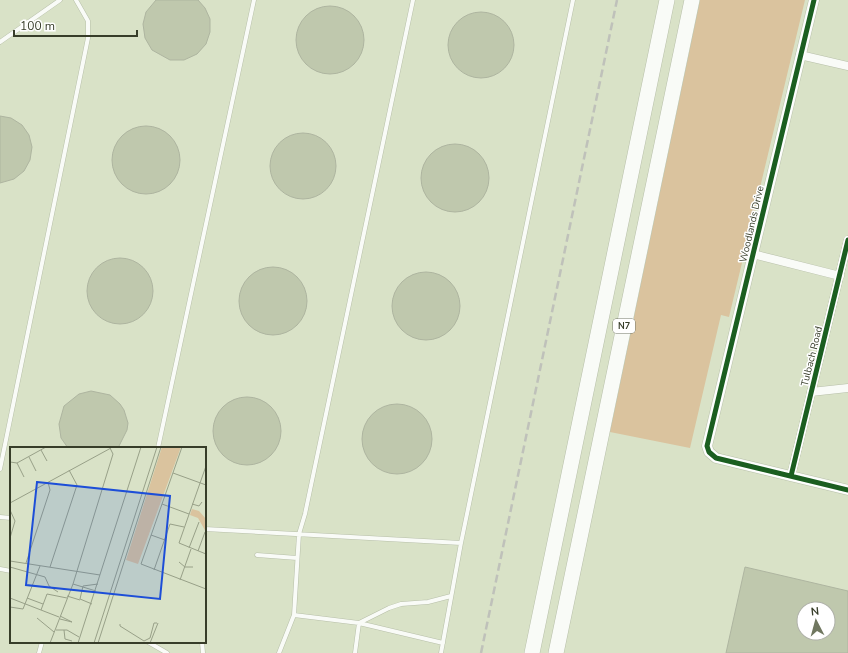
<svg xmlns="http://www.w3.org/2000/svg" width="848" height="653" font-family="'Nunito Sans',sans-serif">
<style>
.green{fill:#dac39e}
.building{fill:#bfc8ad;stroke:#aeb5a0;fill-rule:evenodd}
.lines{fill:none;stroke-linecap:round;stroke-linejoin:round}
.service-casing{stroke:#b7bfa9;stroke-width:5}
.minor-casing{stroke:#b7bfa9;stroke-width:9}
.tertiary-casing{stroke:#b7bfa9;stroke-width:11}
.motorway-casing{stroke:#b7bfa9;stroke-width:16}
.service{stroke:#f9fbf7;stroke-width:4}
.minor{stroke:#f9fbf7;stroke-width:8}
.tertiary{stroke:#f9fbf7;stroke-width:10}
.motorway{stroke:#f9fbf7;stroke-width:15}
.rail{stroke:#bfc1ba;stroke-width:2.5;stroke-dasharray:8 4;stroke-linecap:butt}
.cycleway-casing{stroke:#fff;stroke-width:8}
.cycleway{stroke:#1b5e20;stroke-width:5}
.labels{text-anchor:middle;stroke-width:3;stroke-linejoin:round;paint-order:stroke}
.shield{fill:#fff;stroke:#737769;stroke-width:1}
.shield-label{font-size:9px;font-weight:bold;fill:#373d29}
.street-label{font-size:10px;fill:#373d29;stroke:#fff}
.inset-road{fill:none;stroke:#98a088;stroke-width:1}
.view{fill:#1d4ed8;fill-opacity:0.15;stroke:#1d4ed8;stroke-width:2}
.inset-edge{fill:none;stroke:#373d29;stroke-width:2}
</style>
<rect width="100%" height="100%" fill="#d9e2c7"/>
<!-- green -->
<path class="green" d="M700,0h105l-76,317 -8,-2 -31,133 -80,-16z"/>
<!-- building -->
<path class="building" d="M156,0h42l7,8 5,11v13l-4,12 -9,10 -13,6h-14l-18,-10 -7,-12 -2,-14 3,-12z
M296 40a34 34 0 1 1 68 0a34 34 0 1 1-68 0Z
M448 45a33 33 0 1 1 66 0a33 33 0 1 1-66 0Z
M0,116l11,2 11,7 7,10 3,12 -2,13 -6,11 -10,8 -14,4z
M112 160a34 34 0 1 1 68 0a34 34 0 1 1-68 0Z
M270 166a33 33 0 1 1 66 0a33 33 0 1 1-66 0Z
M421 178a34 34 0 1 1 68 0a34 34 0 1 1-68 0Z
M87 291a33 33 0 1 1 66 0a33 33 0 1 1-66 0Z
M239 301a34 34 0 1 1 68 0a34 34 0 1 1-68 0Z
M392 306a34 34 0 1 1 68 0a34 34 0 1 1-68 0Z
M91,391l19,4 10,9 4,6 4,13 -1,7 -9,18h-50l-7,-10 -2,-14 5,-18 15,-12z
M213 431a34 34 0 1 1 68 0a34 34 0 1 1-68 0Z
M362 439a35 35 0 1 1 70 0a35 35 0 1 1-70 0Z
M745,567l103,24v62h-122zM804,609h24v24h-24z"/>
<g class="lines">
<!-- service casing -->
<g class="service-casing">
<path id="service" d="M0,42l60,-42
M158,448l96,-448
M0,469l88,-431v-17l-12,-21
M0,517l11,1
M205,529l256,14
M257,555l40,3
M0,569l11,2
M294,615l65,8 84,20
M148,642l19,11
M202,642l1,11
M39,653l3,-11
M279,653l15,-38 5,-81 6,-20 108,-514
M355,653l4,-30 30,-15 12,-4 27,-2 23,-6
M441,653l20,-110 112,-543"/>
</g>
<!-- minor casing -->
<g class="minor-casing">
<path id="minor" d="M800,55l48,11
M753,254l87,22
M811,392l37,-4
M791,476l57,-236"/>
</g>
<!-- tertiary casing -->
<g class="tertiary-casing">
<path id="tertiary" d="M814,0l-107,446 2,6 7,6 132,32"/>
</g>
<!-- motorway casing -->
<g class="motorway-casing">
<path id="motorway" d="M532,653l135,-653
M556,653l136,-653"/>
</g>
<!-- service -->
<use href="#service" class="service"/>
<!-- minor -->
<use href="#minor" class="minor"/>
<!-- tertiary -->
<use href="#tertiary" class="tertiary"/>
<!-- motorway -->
<use href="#motorway" class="motorway"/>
<!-- rail -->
<path class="rail" d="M481,653l136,-653"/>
<!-- cycleway casing -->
<g class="cycleway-casing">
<path id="cycleway" d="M814,0l-107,446 2,6 7,6 132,32
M791,476l57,-236"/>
</g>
<!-- cycleway -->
<use href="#cycleway" class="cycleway"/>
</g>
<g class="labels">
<!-- shield labels -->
<rect class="shield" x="613" y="319" width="22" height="14" rx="3"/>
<g class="shield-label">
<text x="624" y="329">N7</text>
</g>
<!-- street labels -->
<g class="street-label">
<text transform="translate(751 224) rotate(-77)" y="4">Woodlands Drive</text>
<text transform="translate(811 356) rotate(-76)" y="4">Tulbach Road</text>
</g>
</g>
<!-- overview -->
<g transform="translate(10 447)">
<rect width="196" height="196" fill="#d9e2c7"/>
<path d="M152,0h19l-43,117 -12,-4zM182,62l7,2 7,8v13l-8,-14 -8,-3z" fill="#dac39e"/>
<path class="inset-road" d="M172,0l-41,117 65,25M31,3l6,11M19,10l7,14M0,15l7,1 29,-16M7,16l7,14M196,19l-27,77 27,11M163,26l33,12M0,56l101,-55M152,57l27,10M182,57l7,2 3,-4M0,63l5,11 -5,17M141,88l14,5M179,101l10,-26M188,104l7,-19M0,114l90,14M169,115l6,5h8M16,116l24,-73 -2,-8M0,120l35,10 4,9 9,6M40,120l27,-82 -8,-15M144,123l16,-46 14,3M170,133l11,-31M63,137l23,7M57,149l13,4M0,151l49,19M17,151l16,6M82,157l-12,-5 3,-13 15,-2M0,160l13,2 17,-43M31,163l6,-16 20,4M50,169l12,6 -12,-3M27,171l17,14M110,177v2l24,15 6,-3 4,-15h3M46,183h11l12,7M54,183l1,9 7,2M40,196l23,-59 40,-130 -3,-6M68,196l63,-196M84,196l63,-196M88,196l63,-196M140,196l8,-20"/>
<path class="view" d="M27,35l133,14 -10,103 -134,-14z"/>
<rect width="196" height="196" class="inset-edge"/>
</g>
<!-- north arrow -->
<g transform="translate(816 621) rotate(354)"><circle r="19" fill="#ffffff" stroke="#afb1a9"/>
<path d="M0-3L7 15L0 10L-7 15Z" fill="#707760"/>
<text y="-6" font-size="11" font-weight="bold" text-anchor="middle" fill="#373d29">N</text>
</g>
<!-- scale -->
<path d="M14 30v6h123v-6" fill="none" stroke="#373d29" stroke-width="2"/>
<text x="20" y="30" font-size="12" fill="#373d29" stroke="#ffffff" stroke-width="3" paint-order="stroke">100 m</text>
</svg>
